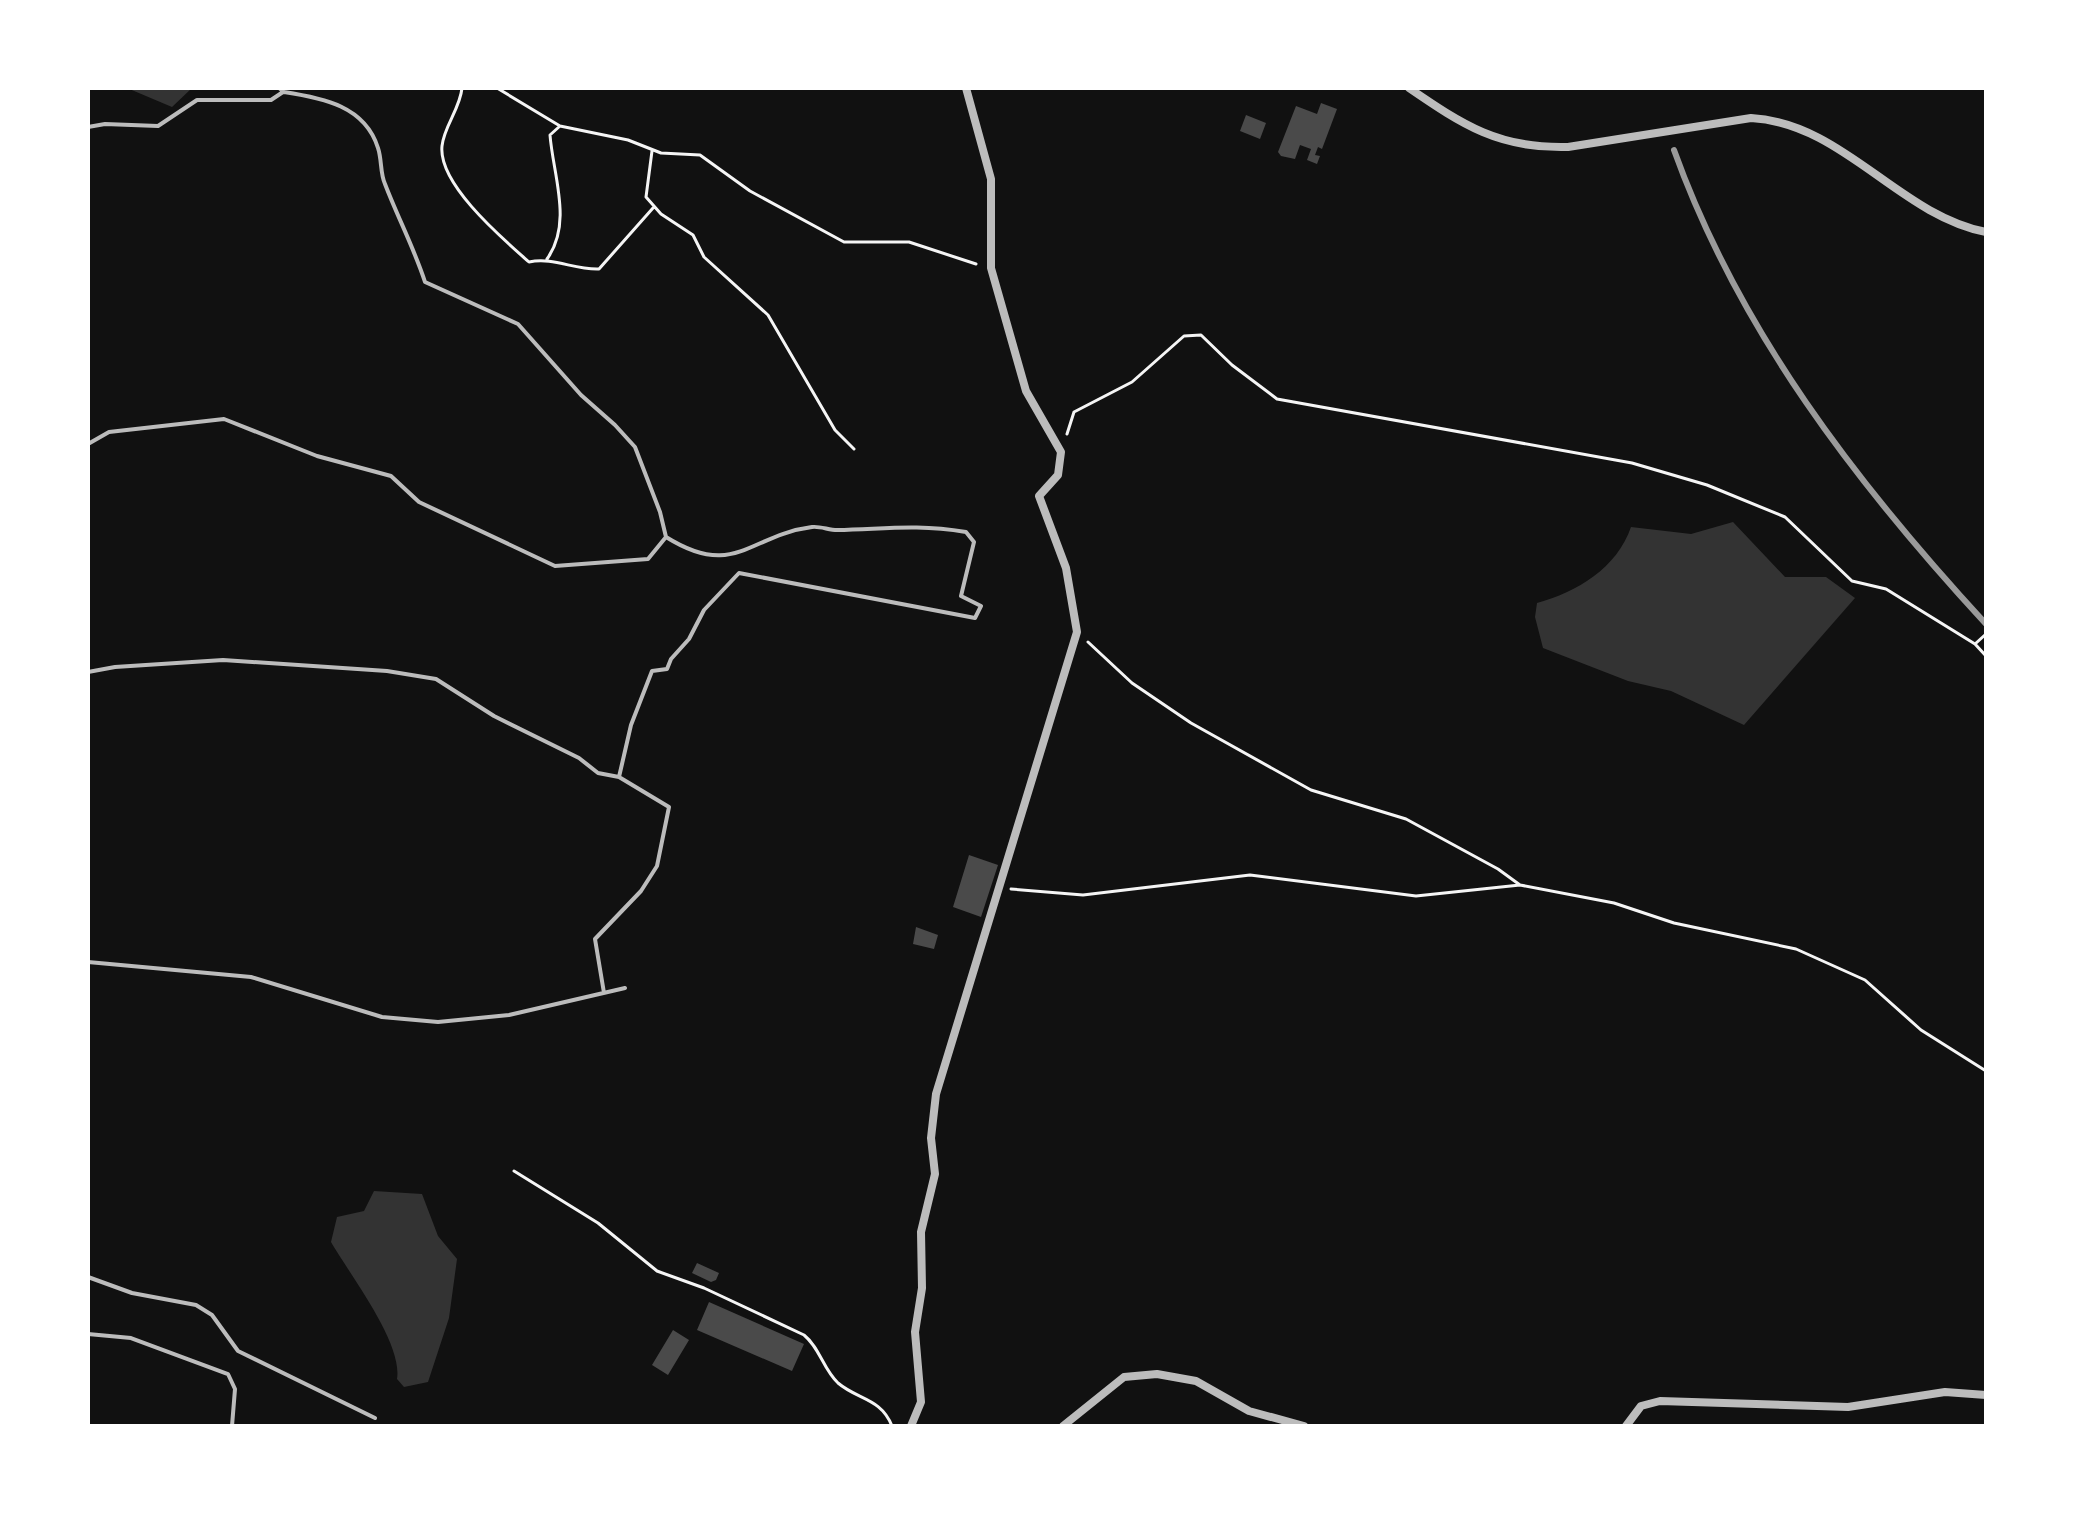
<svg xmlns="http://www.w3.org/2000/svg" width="2074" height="1514" font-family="'Exo 2',sans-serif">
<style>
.water{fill:#333}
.building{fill:#4a4a4a}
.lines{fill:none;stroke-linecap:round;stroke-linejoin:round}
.path{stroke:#f5f5f5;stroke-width:3}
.service{stroke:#bcbcbc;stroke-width:4}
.minor{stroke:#bcbcbc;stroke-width:8}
.rail{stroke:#9a9a9a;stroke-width:6}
</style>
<rect width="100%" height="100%" fill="#111"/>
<!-- water -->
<path class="water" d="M127,88h65l-20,19z
M1733,522l52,55h41l29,21 -111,127 -73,-34 -43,-10 -85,-33 -8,-31 2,-14c40,-11 80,-35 94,-76l60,7z
M374,1191l48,3 16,42 19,23 -8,59 -21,64 -24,5 -7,-8c6,-36 -47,-104 -66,-137l6,-25 27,-6z"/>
<!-- building -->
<path class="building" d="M1321,103l16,6 -15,40 -4,-2 -3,8 5,1 -3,8 -10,-4 4,-11 -11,-4 -5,14 -14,-3 -3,-4 18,-46 21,8z
M1246,115l20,8 -6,16 -20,-8z
M969,855l29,10 -17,52 -28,-10z
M916,927l22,8 -4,14 -21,-5z
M697,1263l22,10 -3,7 -5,2 -19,-9z
M709,1302l95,42 -12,27 -95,-41z
M673,1330l16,10 -21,35 -16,-10z"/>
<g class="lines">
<!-- path -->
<path class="path" d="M462,88c-2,21 -18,38 -20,58 -4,38 61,93 87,116 25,-5 45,8 70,7l54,-61
M497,88l63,38
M652,151l-6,46 15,17 32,21 11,22 64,58 67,115 19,19
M547,259c26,-36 6,-84 3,-124l10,-9 68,14 33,13 39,2 50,36 94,51h65l67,22
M1067,434l7,-22 58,-30 52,-46 17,-1 31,30 45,34 355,64 75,22 78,32 67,64 34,8 89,55 11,-10
M1088,642l44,41 59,40 120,67 95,29 92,50 22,16
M1975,644l11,12
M1011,889l72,6 167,-20 166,21 104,-11 94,18 60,20 122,26 69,31 56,50 65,41
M514,1171l84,52 59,48 47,17 100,47c16,13 19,34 34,48 20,17 43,15 54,43"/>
<!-- service -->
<path class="service" d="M279,88l5,4c39,6 81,14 94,56 4,12 2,25 7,36 13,34 29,64 40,98l93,42 63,71 34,30 20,22 25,65 6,25c69,43 83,-2 146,-10 8,-1 17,3 25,3 50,-1 78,-6 129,2l8,10 -13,54 20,10 -6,12 -236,-45 -35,37 -15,29 -18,20 -4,10 -15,2 -21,54 -12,52 50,30 -12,59 -16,25 -46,48 9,54
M88,127l17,-3 53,2 39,-26h74l12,-8
M88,444l21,-12 115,-13 93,37 74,20 28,26 136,64 93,-7 18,-22
M88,672l27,-5 108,-7 164,11 49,8 58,37 85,42 19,15 21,4
M88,962l163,15 131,40 56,5 71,-7 116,-27
M88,1277l44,16 64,12 16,10 26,36 137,67
M88,1334l43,4 97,36 7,15 -3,37"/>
<!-- minor -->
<path class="minor" d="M1409,88c54,37 90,61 159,59l183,-29c92,5 148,97 235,114
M911,1426l10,-24 -6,-70 7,-44 -1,-56 14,-58 -4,-36 5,-44 141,-462 -11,-64 -27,-72 19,-21 3,-23 -35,-61 -35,-123v-89l-25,-91
M1063,1426l61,-49 33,-3 39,7 53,30 55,15
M1626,1426l15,-20 19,-5 188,6 97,-15 41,3"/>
<!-- rail -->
<path class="rail" d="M1674,150c65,181 183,334 312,474"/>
</g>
<!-- border -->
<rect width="2074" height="1514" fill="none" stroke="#ffffff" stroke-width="180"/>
</svg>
